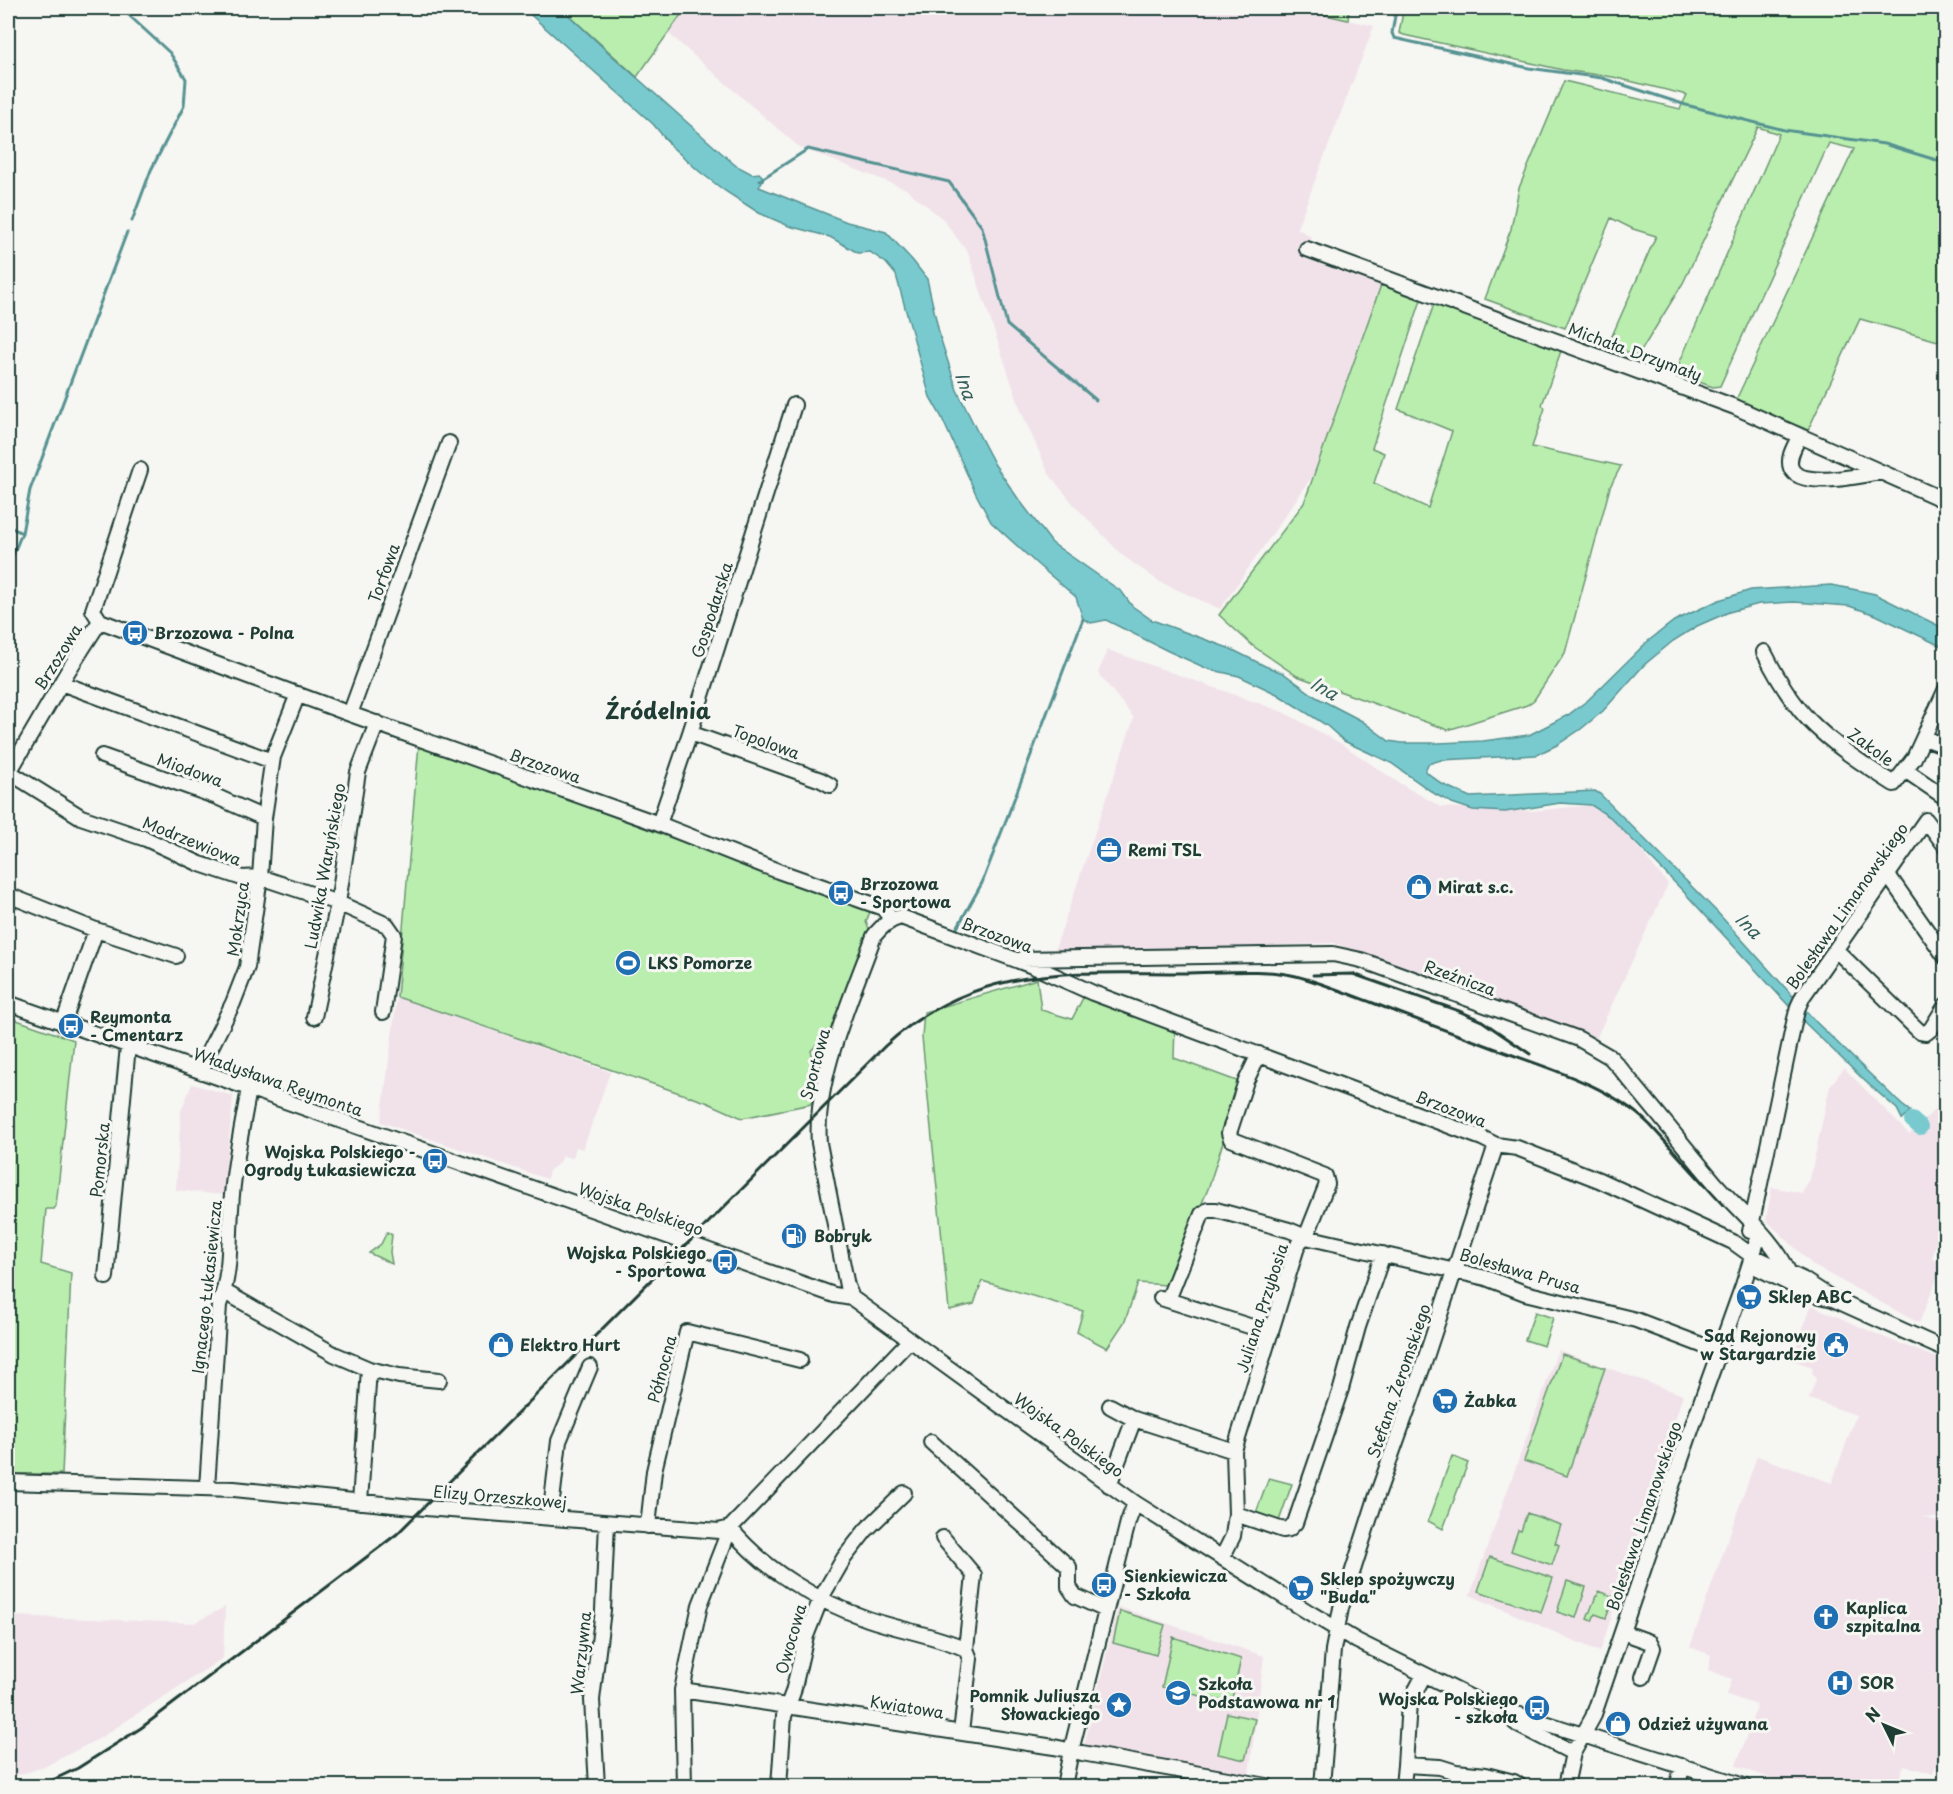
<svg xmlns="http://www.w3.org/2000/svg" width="1953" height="1794" font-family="'Playpen Sans',sans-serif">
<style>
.built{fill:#f1e2ea}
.green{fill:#baeeaf;stroke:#6c9672;stroke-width:1.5}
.water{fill:#79cacf;stroke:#559291;stroke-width:1.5}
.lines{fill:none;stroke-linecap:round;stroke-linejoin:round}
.stream{stroke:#559291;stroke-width:3}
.river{stroke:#79cacf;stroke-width:16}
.minor-casing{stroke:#1f3d34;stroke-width:18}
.minor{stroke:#f6f6f2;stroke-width:14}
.rail{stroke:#1f3d34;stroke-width:3}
.labels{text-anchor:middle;stroke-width:6;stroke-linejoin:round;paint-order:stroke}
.street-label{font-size:16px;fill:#1f3d34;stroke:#f6f6f2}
.poi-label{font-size:16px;font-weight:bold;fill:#1f3d34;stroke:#f6f6f2;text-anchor:start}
.water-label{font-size:18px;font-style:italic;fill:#36605b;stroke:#f6f6f2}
.district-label{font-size:22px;font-weight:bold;fill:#1f3d34;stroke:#f6f6f2}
</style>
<rect width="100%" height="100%" fill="#f6f6f2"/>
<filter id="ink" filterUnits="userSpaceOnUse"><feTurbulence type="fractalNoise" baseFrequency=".0167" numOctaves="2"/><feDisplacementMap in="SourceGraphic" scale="12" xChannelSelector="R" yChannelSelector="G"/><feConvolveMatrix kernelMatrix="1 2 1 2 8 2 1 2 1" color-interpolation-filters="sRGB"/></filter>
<g filter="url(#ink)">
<!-- built -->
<path class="built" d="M686,8h609l79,18 -77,202 14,9 -7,21 77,27 -65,186 -96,138 -60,-27 -38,-27 -47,-49 -26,-32 -28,-63 -53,-158 -25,-34 -37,-30 -107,-42 -131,-114z
M1108,650l175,62 57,31 59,40 42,24 92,4 69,-7 66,80 -73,157 -146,-54 -16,-10 -99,-34 -281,12 81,-237 -36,-45z
M397,997l213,75 -27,77 -7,-2 -3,11 -11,-2 -2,6 -11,9 -2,8 -166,-57z
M1844,1068l65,66 36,-34v111l-13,48 11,5 -24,59 -105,-57 -48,-46 6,-33 30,6 8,-14 20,-93z
M192,1084l41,12 -9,99 -48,-5 5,-79z
M1811,1305l72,32 62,24v158l-22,-2 22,7v216l-12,34 -29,-9 -8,21h-104l-56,-20 21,-61 -30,-10 5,-16 -24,-9 3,-15 -21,-8 67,-191 75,27 24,-68 -47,-16 7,-20 -4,-7 1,-5 -21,-7z
M1558,1350l125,45 -83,257 -130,-57z
M225,1607l-2,51 -123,80 -56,29 -36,11v-162l186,7z
M1118,1607l146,49 -15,119 -165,-29z"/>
<!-- green -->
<path class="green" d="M561,8h125l-49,69z
M1295,8h54l-1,12z
M1401,8h544v335l-85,-24 -52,111 -72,-30 118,-251 -25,-6 -109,243 -7,1 -38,-14 104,-239 -21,-7 -75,156 -45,73 -30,-11 48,-109 -23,-7 -22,-11 -46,110 -80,-29 26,-70 8,-41 45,-107 116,28 7,-14 -74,-18 -50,-7 -159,-35 -5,-2 4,-21z
M1381,285l40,15 -49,148 12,5 -10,30 54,25 24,-77 -54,-22 36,-105 127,47 -19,54 3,3 -13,39 89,19 -11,21 -45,166 -31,47 -7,5 -79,25 -151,-54 -44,-30 -34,-31 85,-112z
M419,744l451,168 -4,10 3,7 -41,111 -11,4 -6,7 8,25 -8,28 -69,14 -36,-16 -309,-105z
M1037,979l4,31 31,9 12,-23 91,29 -1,33 68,25 -34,106 -41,96 -29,-2 -13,38 -18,27 -30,-16 6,-21 -101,-30 -8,23 -25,6 -27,-273 2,-25z
M8,1017l66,23 -18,166 -2,3h-8l-5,55 30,9 -9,201h-54z
M387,1232l5,3 -2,17 2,12 -23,-11 12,-9z
M1535,1312l18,6 -9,28 -19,-6z
M1562,1354l43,14 -38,108 -43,-15z
M1452,1456l16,7 -25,66 -15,-8z
M1269,1478l23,6 -13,37 -23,-8z
M1527,1513l34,12 -6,18 4,2 -7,20 -41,-14 7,-21 3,1z
M1490,1557l63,21 -12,34 -63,-21z
M1567,1581l19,6 -10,31 -19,-6z
M1599,1591l15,6 -8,21 -11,-4 -3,7 -5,-2 9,-23h2z
M1120,1611l45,14 -9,30 -43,-12z
M1173,1637l68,22 -10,44 -69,-16z
M1227,1713l28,6 -10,41 -27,-6z"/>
<!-- water -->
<path class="water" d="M523,8h38l46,43 128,114 17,9 7,-1 5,5 -5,9 88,35 39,10 27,29 14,18 13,58 17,53 19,39 19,36 22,32 35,46 70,49 10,14 20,14 79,29 34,17 18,7 33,24 46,24 27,20 13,2h37l44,-2 46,-6 39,-20 20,-15 59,-58 27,-21 45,-21 32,-10 80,-5 21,4 23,5 70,35v19l-69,-33 -27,-9 -55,-4 -35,2 -30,8 -32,14 -24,15 -29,24 -41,46 -22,18 -24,16 -21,10 -95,5 -13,4 -3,7 17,13 28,13 105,-5 20,-1 5,3 117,118 100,111 85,82 8,6 -8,8 -5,-10 -31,-27 -66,-64 -118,-128 -72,-73 -19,-12 -31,-2 -55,9 -32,-2 -21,-7 -17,-9 -44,-31 -47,-22 -18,-16 -49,-31 -38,-18 -31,-7 -40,-18 -62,-31 -15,3 -8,-4 -7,-22 -38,-32 -47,-43 -15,-28 -35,-78 -11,-19 -34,-122 -10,-12 -16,-11 -12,1 -28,-16 -41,-11 -30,-13 -34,-22 -25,-19 -27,-24 -20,-24z"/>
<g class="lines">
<!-- stream -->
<path class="stream" d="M121,8l49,45 16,26 -2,27 -33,64 -19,51
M1386,8l10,2 -4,23 2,5 135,30 73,10 84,27 98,25 100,14 62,19
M760,180l48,-31 141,33 33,45 25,98 89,75
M8,526l14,7 -14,34
M22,533l8,-43 97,-258
M957,928l25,-45 101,-264"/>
<!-- river -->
<path class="river" d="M1912,1120l8,7"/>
<!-- minor casing -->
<g class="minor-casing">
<path id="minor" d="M1307,249l428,158 211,94
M1799,437c-4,9 -12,20 -8,31 8,21 70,8 88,4
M140,470l-47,140 7,11 250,93 309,110 119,47 105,37 9,12
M1764,652c12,24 25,47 44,67 24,25 56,46 86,65l20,-26 32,-69
M61,683l211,78
M350,714l99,-271
M690,733l131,47 9,5
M1924,738l22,8
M102,756l115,41 47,21
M1905,770l41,28
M9,772l72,45 65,22 54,25 42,14 18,-1 78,26 49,22 7,10 -11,77
M8,774l60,-103 32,-50
M659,824l31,-91 104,-328
M1888,875l58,83
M8,895l88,35 80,26
M1836,950l84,82 6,1 5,-4 15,-24
M1022,959l311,-5 28,6 218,79 31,18 9,10c32,38 63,77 95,115 23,27 60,57 74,89
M8,1003l826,292 18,3 283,205 175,110 47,28 125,62 262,83
M314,1017l24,-114 20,-131 19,-49
M63,1024l33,-94
M202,1072l2,-11 29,-58 14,-36 13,-90 4,-59 9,-61 25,-63
M1750,1231l44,-208 4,-16 5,-11 123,-176 20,27
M1750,1264l58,29 25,6 113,51
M106,1277l22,-231
M225,1292l109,62 35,15 30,7 40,4
M852,1298l-5,-12 -28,-143c-5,-64 33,-146 55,-207 8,-10 15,-16 27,-19l134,50 58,26 389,145 14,7 21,3 82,32 134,62 18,13 51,24 31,20
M1161,1298l110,35
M1168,1300l34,-86 6,-4h8l73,20 17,7 180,41 39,15 111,27 84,32
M1110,1406l24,13 100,32
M931,1442l138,125v20l6,9 31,14
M8,1482l226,7 179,18 306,24 11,-3 180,-188
M1109,1485l25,-66
M207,1488l12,-183c12,-30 10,-64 12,-96 2,-40 11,-81 18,-120
M360,1502l9,-133
M1236,1514l47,16 6,-1 6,-6 46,-134 17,-62 25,-73
M550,1518l9,-77 31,-74
M648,1526l6,-55 33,-139 113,28
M730,1528c33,41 88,74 138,91 32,11 67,16 98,30
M943,1538l31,37 -8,74 4,10 -9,73
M1222,1558l11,-22 3,-22 -2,-63 63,-204 3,-6 6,-4 21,-53 -2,-8 -94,-37 -2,-6 17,-52 13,-27
M1622,1632l28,10 3,6 -10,29
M682,1690l372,57 28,6 185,33
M1505,1714l13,11 55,28
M1405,1765l4,-62 15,-28
M597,1786l-5,-86 11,-90 4,-87
M684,1786l-2,-96 18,-85 30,-77
M779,1786l5,-70 9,-24 13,-56 15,-38 23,-40 22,-28 38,-37
M1064,1786l7,-35 57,-229 7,-19
M1322,1786l11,-136 8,-42 35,-110 47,-132 73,-221
M1403,1786l2,-21 35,2 16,5 30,3 28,7 6,4
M1566,1786l7,-33 20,-36 98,-287 52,-145 17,-53
M1677,1786l6,-20"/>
</g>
<!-- minor -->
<use href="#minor" class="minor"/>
<!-- rail -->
<path class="rail" d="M1313,975l40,-1 106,37 23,10 48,33
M40,1786l38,-18 63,-40 256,-194 488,-488c90,-83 185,-73 298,-73 35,0 79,-5 113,3 27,7 52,18 77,27 39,15 77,29 115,43 55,21 119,37 162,79l73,80"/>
</g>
</g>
<!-- icons -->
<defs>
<g id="bus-disc" transform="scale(1.35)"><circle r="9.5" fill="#1f6fb2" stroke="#f6f6f2"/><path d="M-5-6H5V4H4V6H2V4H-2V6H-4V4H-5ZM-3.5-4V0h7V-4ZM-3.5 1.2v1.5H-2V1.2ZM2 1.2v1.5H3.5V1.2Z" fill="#fff"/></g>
<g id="office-disc" transform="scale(1.35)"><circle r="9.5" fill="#1f6fb2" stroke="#f6f6f2"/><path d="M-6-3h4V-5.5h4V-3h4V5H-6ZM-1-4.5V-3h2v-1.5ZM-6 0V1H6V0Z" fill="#fff"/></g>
<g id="shop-disc" transform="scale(1.35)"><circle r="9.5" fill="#1f6fb2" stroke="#f6f6f2"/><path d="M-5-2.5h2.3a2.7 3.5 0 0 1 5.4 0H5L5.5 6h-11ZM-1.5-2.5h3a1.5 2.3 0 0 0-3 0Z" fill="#fff"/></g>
<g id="stadium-disc" transform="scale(1.35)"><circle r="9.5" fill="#1f6fb2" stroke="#f6f6f2"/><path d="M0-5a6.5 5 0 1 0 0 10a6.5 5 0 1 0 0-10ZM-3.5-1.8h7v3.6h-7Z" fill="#fff"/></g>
<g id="fuel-disc" transform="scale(1.35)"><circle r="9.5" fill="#1f6fb2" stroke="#f6f6f2"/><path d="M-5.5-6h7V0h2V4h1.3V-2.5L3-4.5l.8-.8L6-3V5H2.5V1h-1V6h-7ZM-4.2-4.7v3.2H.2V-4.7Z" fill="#fff"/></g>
<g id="supermarket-disc" transform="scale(1.35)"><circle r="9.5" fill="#1f6fb2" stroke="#f6f6f2"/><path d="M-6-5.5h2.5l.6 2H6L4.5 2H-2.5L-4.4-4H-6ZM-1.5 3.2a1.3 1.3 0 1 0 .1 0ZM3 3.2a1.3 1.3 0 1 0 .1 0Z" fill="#fff"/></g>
<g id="civic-disc" transform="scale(1.35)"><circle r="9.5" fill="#1f6fb2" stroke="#f6f6f2"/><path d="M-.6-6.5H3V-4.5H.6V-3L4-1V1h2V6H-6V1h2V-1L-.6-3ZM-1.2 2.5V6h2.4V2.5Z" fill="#fff"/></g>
<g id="church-disc" transform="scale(1.35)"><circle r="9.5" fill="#1f6fb2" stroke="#f6f6f2"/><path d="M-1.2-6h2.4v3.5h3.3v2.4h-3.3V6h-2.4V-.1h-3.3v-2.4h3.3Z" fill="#fff"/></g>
<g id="hospital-disc" transform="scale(1.35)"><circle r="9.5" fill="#1f6fb2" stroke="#f6f6f2"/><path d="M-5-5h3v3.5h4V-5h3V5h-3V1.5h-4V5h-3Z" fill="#fff"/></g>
<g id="school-disc" transform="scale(1.35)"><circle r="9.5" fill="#1f6fb2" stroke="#f6f6f2"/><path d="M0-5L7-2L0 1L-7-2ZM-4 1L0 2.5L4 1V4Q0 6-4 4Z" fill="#fff"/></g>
<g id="sight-disc" transform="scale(1.35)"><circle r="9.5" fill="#1f6fb2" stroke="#f6f6f2"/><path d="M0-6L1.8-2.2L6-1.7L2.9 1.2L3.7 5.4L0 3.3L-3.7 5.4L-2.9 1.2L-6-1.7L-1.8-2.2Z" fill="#fff"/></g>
</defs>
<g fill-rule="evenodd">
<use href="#bus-disc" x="135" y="633"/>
<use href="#office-disc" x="1109" y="850"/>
<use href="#shop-disc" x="1419" y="887"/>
<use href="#bus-disc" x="841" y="893"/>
<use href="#stadium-disc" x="628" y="963"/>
<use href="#bus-disc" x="71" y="1026"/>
<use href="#bus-disc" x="435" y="1161"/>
<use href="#fuel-disc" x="794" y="1236"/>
<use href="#bus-disc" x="725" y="1262"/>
<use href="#supermarket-disc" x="1749" y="1297"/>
<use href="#shop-disc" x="501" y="1345"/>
<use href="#civic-disc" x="1836" y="1345"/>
<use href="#supermarket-disc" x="1445" y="1401"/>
<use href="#bus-disc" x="1104" y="1585"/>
<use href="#supermarket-disc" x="1301" y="1588"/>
<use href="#church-disc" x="1826" y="1617"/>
<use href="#hospital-disc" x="1840" y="1683"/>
<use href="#school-disc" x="1178" y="1693"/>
<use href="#sight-disc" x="1119" y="1705"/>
<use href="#bus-disc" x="1537" y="1708"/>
<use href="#shop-disc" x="1618" y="1724"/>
</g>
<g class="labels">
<!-- street labels -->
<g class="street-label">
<text transform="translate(1635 352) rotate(20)" y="6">Michała Drzymały</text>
<text transform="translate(384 573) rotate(-70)" y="6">Torfowa</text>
<text transform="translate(712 610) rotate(-72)" y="6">Gospodarska</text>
<text transform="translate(58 657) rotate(-58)" y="6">Brzozowa</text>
<text transform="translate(766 742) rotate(20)" y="6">Topolowa</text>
<text transform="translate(1871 747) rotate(36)" y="6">Zakole</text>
<text transform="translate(545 766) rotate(19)" y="6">Brzozowa</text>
<text transform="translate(190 770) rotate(20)" y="6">Miodowa</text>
<text transform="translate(192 841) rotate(22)" y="6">Modrzewiowa</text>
<text transform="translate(325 866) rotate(-80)" y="6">Ludwika Waryńskiego</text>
<text transform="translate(1847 906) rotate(-55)" y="6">Bolesława Limanowskiego</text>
<text transform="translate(238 919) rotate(-82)" y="6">Mokrzyca</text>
<text transform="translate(997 935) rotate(20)" y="6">Brzozowa</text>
<text transform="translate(1460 978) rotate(20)" y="6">Rzeźnicza</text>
<text transform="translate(815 1064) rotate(-75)" y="6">Sportowa</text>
<text transform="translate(278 1082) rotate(19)" y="6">Władysława Reymonta</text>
<text transform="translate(1451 1109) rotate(21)" y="6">Brzozowa</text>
<text transform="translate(100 1160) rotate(-84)" y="6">Pomorska</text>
<text transform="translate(641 1209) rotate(19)" y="6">Wojska Polskiego</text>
<text transform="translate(1520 1271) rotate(16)" y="6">Bolesława Prusa</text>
<text transform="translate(207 1287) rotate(-84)" y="6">Ignacego Łukasiewicza</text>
<text transform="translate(1262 1308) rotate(-72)" y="6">Juliana Przybosia</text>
<text transform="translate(662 1369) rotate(-75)" y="6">Północna</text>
<text transform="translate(1399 1381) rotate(-71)" y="6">Stefana Żeromskiego</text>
<text transform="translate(1069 1435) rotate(36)" y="6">Wojska Polskiego</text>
<text transform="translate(500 1497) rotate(5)" y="6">Elizy Orzeszkowej</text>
<text transform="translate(1644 1516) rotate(-71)" y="6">Bolesława Limanowskiego</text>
<text transform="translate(791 1639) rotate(-74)" y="6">Owocowa</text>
<text transform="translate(581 1653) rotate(-84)" y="6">Warzywna</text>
<text transform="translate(907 1707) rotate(9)" y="6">Kwiatowa</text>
</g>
<!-- poi labels -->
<g class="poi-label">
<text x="154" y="639">Brzozowa - Polna</text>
<text x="1128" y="856">Remi TSL</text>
<text x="860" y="890">Brzozowa<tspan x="860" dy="18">- Sportowa</tspan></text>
<text x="1438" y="893">Mirat s.c.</text>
<text x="648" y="969">LKS Pomorze</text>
<text x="90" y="1023">Reymonta<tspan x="90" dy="18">- Cmentarz</tspan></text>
<text x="416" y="1158" text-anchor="end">Wojska Polskiego -<tspan x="416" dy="18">Ogrody Łukasiewicza</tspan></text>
<text x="814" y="1242">Bobryk</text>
<text x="706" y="1259" text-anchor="end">Wojska Polskiego<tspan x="706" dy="18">- Sportowa</tspan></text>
<text x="1768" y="1303">Sklep ABC</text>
<text x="1816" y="1342" text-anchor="end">Sąd Rejonowy<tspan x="1816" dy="18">w Stargardzie</tspan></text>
<text x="520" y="1351">Elektro Hurt</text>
<text x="1464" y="1407">Żabka</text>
<text x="1124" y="1582">Sienkiewicza<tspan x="1124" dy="18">- Szkoła</tspan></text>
<text x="1320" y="1585">Sklep spożywczy<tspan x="1320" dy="18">"Buda"</tspan></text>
<text x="1846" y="1614">Kaplica<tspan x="1846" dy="18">szpitalna</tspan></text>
<text x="1860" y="1689">SOR</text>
<text x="1198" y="1690">Szkoła<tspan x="1198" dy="18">Podstawowa nr 1</tspan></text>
<text x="1100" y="1702" text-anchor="end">Pomnik Juliusza<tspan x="1100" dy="18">Słowackiego</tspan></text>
<text x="1518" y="1705" text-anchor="end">Wojska Polskiego<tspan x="1518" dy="18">- szkoła</tspan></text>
<text x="1638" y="1730">Odzież używana</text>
</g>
<!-- water labels -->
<g class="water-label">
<text transform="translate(965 386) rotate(71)" y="6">Ina</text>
<text transform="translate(1324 689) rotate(30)" y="6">Ina</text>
<text transform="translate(1748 926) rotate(45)" y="6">Ina</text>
</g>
<!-- district labels -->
<g class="district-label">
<text x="658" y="719">Źródelnia</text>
</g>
</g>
<!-- margin -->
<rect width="1953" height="1794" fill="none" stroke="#f6f6f2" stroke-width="30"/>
<rect x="15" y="15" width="1923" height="1764" fill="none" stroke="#1f3d34" stroke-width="2" filter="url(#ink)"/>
<!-- north arrow -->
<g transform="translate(1884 1725) rotate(313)" stroke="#f6f6f2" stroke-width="4.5" paint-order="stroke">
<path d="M0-4.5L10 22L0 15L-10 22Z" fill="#1f3d34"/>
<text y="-9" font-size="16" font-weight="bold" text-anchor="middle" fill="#1f3d34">N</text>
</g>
</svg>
